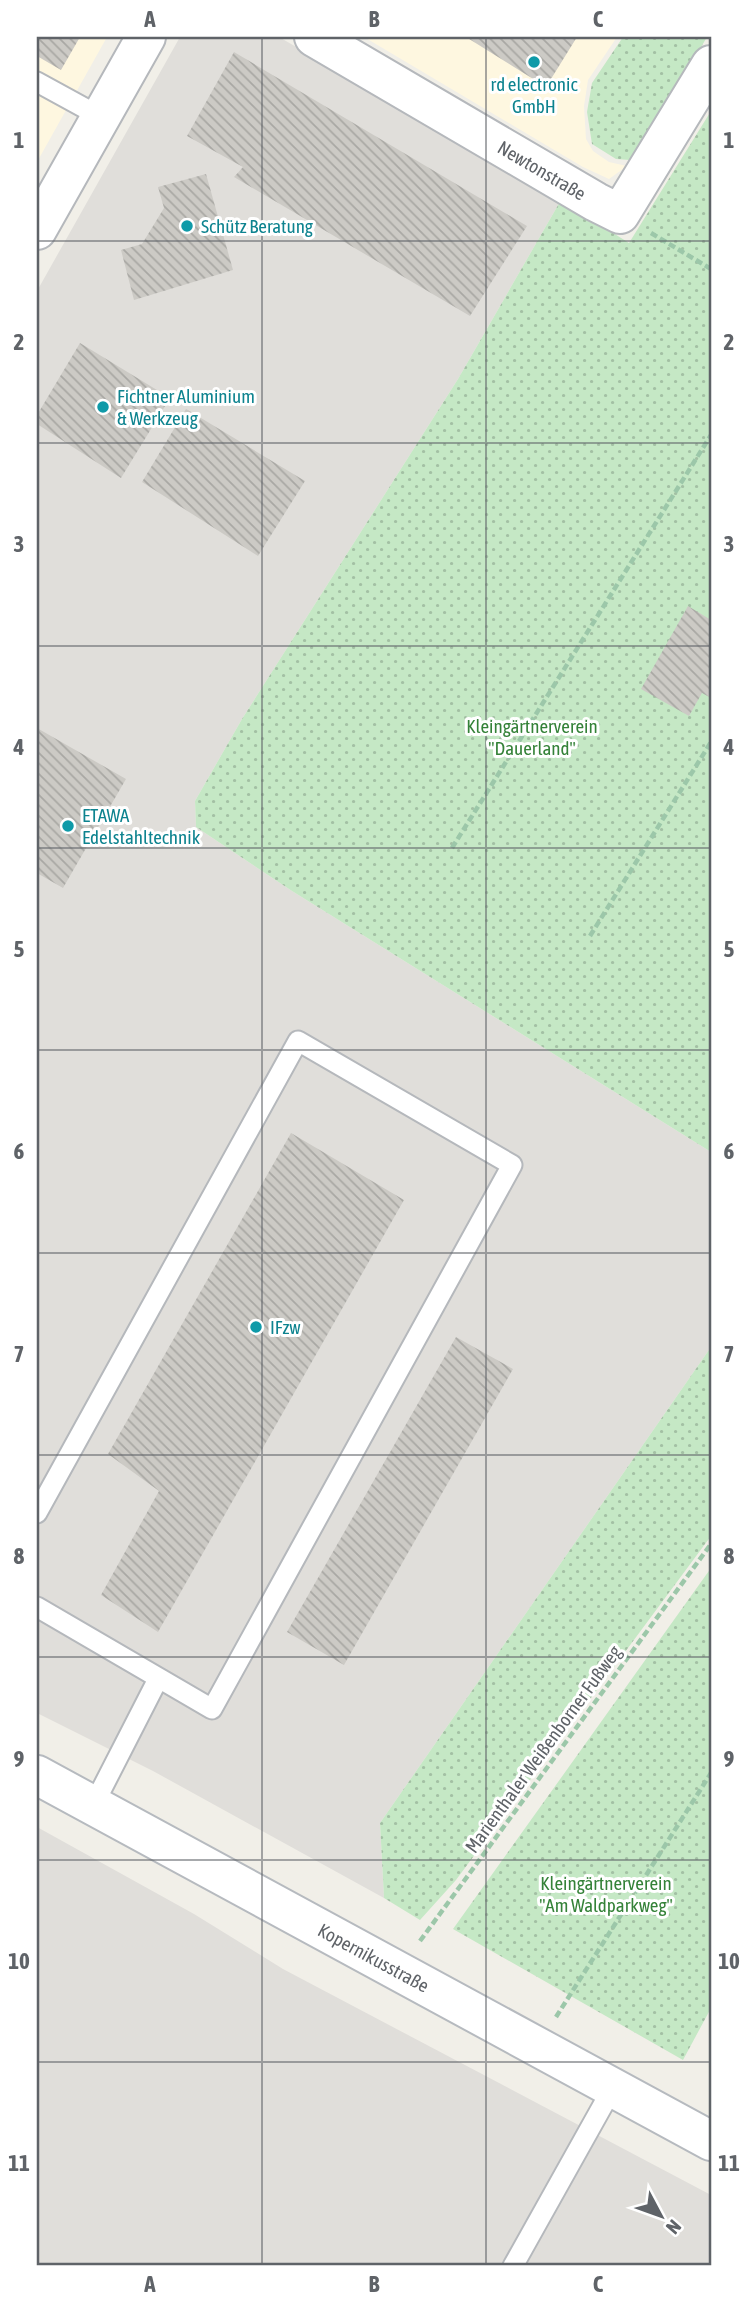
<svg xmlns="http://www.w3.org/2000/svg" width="748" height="2303" font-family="'Asap Condensed',sans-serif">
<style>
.commercial{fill:#fef7e0}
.industrial{fill:#e0deda}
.grass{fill:url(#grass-dots)}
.building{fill:url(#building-back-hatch)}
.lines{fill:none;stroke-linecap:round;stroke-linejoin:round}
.lane-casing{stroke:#b5b8bc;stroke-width:23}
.street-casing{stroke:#b5b8bc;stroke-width:42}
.secondary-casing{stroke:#b6babf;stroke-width:42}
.path{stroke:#9cc7a9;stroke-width:4.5;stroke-dasharray:7 3.5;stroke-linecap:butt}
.lane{stroke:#fff;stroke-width:19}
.street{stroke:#fff;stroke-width:38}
.secondary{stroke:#fff;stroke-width:38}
.grid{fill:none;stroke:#5f6368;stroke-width:2;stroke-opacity:0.55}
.culture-dot{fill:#0f9aa8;stroke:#fff;stroke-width:2.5}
.labels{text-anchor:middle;stroke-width:6;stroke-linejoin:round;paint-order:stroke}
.culture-label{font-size:19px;fill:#0d838f;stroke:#fff;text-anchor:start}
.street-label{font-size:19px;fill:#5f6368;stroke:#fff}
.park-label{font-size:19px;fill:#348238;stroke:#fff}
.neatline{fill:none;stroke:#5f6368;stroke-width:2.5}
.grid-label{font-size:23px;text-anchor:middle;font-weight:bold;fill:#5f6368}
</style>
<defs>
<pattern id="grass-dots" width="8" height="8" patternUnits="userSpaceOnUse" patternTransform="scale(1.75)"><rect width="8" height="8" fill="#c5e8c5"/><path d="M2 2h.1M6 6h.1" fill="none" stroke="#a3c0a4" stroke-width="1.8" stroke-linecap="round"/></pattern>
<pattern id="building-back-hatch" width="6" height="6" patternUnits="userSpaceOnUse" patternTransform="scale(1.75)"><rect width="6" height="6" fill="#cccac5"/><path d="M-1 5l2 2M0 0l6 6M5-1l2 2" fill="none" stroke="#a9a8a4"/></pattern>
</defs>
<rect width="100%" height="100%" fill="#f1efe8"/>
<!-- commercial -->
<path class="commercial" d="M37,37h70l-70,125z
M364,37h253l-29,43 -4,26 2,33 7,12 16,11 18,4 -18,13 -26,-12z"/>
<!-- industrial -->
<path class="industrial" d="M180,37h99l282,163 -103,179 -216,340 -47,82 1,26 96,64 419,261v195l-331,476 4,75 -231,-127 -116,-58v-1422z
M37,1827l157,87 89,55 428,226v71h-674z"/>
<!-- grass -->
<path class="grass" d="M623,37h84l-55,93 -22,30 -14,-1 -24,-15 -5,-32 5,-29z
M711,111v1041l-419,-261 -96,-64 -1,-26 47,-82 216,-340 103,-179 68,43z
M711,1347v189l-255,344 -36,40 -36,-22 -4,-75z
M711,1568v440l-28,52 -230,-131z"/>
<!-- building -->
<path class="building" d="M37,37h43l-19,33 -24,-14z
M466,37h111l-31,50z
M234,52l293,174 -57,90 -236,-139 9,-10 -56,-31z
M206,174l27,96 -99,30 -13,-50 21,-6 22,-36 -6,-21z
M80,343l90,55 -49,80 -84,-54v-9z
M186,409l119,72 -47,75 -116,-74z
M688,606l23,14v78l-9,-5 -13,23 -48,-27z
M37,728l89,51 -63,109 -26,-15z
M291,1133l113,67 -246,432 -57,-37 58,-104 -51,-37z
M456,1337l57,32 -169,296 -57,-33z"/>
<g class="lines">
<!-- lane casing -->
<g class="lane-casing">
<path id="lane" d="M37,82l64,35
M37,1513l261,-472 214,124 -300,544 -175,-102
M93,1806l65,-127
M513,2266l99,-177"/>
</g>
<!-- street casing -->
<g class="street-casing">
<g id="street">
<path id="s1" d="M314,37l282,165 24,12 91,-149"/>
<path d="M37,230l109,-193"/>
</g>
</g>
<!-- secondary casing -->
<g class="secondary-casing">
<g id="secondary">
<path id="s2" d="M37,1775l674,366"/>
</g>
</g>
<!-- path -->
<path class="path" d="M651,233l60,36
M452,848l259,-413
M590,936l121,-194
M420,1941l291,-397
M556,2017l155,-244"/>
<!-- lane -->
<use href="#lane" class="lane"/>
<!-- street -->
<use href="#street" class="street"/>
<!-- secondary -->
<use href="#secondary" class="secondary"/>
</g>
<!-- grid -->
<path class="grid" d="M262,37v2229M486,37v2229M37,241h674M37,443h674M37,646h674M37,848h674M37,1050h674M37,1253h674M37,1455h674M37,1657h674M37,1860h674M37,2062h674"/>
<!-- markers -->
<g class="culture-dot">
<circle cx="534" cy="62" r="7"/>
<circle cx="187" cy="226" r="7"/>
<circle cx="103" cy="407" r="7"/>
<circle cx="68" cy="826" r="7"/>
<circle cx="256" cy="1327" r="7"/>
</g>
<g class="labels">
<!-- culture labels -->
<g class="culture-label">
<text x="534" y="91" text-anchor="middle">rd electronic<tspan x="534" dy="22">GmbH</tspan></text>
<text x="201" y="233">Schütz Beratung</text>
<text x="117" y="403">Fichtner Aluminium<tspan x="117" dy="22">&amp; Werkzeug</tspan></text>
<text x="82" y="822">ETAWA<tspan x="82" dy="22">Edelstahltechnik</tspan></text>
<text x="270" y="1334">IFzw</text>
</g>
<!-- street labels -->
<g class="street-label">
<text dy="7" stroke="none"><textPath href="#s1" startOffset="264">Newtonstraße</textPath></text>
<text transform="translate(543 1749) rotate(-54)" y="7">Marienthaler Weißenborner Fußweg</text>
<text dy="7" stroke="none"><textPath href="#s2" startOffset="383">Kopernikusstraße</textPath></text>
</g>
<!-- park labels -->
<g class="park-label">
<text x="532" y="733">Kleingärtnerverein<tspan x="532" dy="22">"Dauerland"</tspan></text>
<text x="606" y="1890">Kleingärtnerverein<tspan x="606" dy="22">"Am Waldparkweg"</tspan></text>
</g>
</g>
<!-- border -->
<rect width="748" height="2303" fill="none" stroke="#ffffff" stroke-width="77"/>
<!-- north arrow -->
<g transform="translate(661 2216) rotate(131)" stroke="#ffffff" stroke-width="5" paint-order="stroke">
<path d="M0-5L12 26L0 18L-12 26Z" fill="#5f6368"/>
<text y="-10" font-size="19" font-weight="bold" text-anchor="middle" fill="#5f6368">N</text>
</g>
<rect x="38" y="38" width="672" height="2226" class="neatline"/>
<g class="grid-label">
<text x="150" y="27">A</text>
<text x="374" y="27">B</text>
<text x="598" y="27">C</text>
<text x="19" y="148">1</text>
<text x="729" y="148">1</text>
<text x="19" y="350">2</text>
<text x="729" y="350">2</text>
<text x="19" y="552">3</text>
<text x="729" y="552">3</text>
<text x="19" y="755">4</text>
<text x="729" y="755">4</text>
<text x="19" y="957">5</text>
<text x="729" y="957">5</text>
<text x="19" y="1159">6</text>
<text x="729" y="1159">6</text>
<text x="19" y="1362">7</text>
<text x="729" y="1362">7</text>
<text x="19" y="1564">8</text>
<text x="729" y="1564">8</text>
<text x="19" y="1767">9</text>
<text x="729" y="1767">9</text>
<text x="19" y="1969">10</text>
<text x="729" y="1969">10</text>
<text x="19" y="2171">11</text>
<text x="729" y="2171">11</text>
<text x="150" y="2292">A</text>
<text x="374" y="2292">B</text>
<text x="598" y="2292">C</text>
</g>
</svg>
